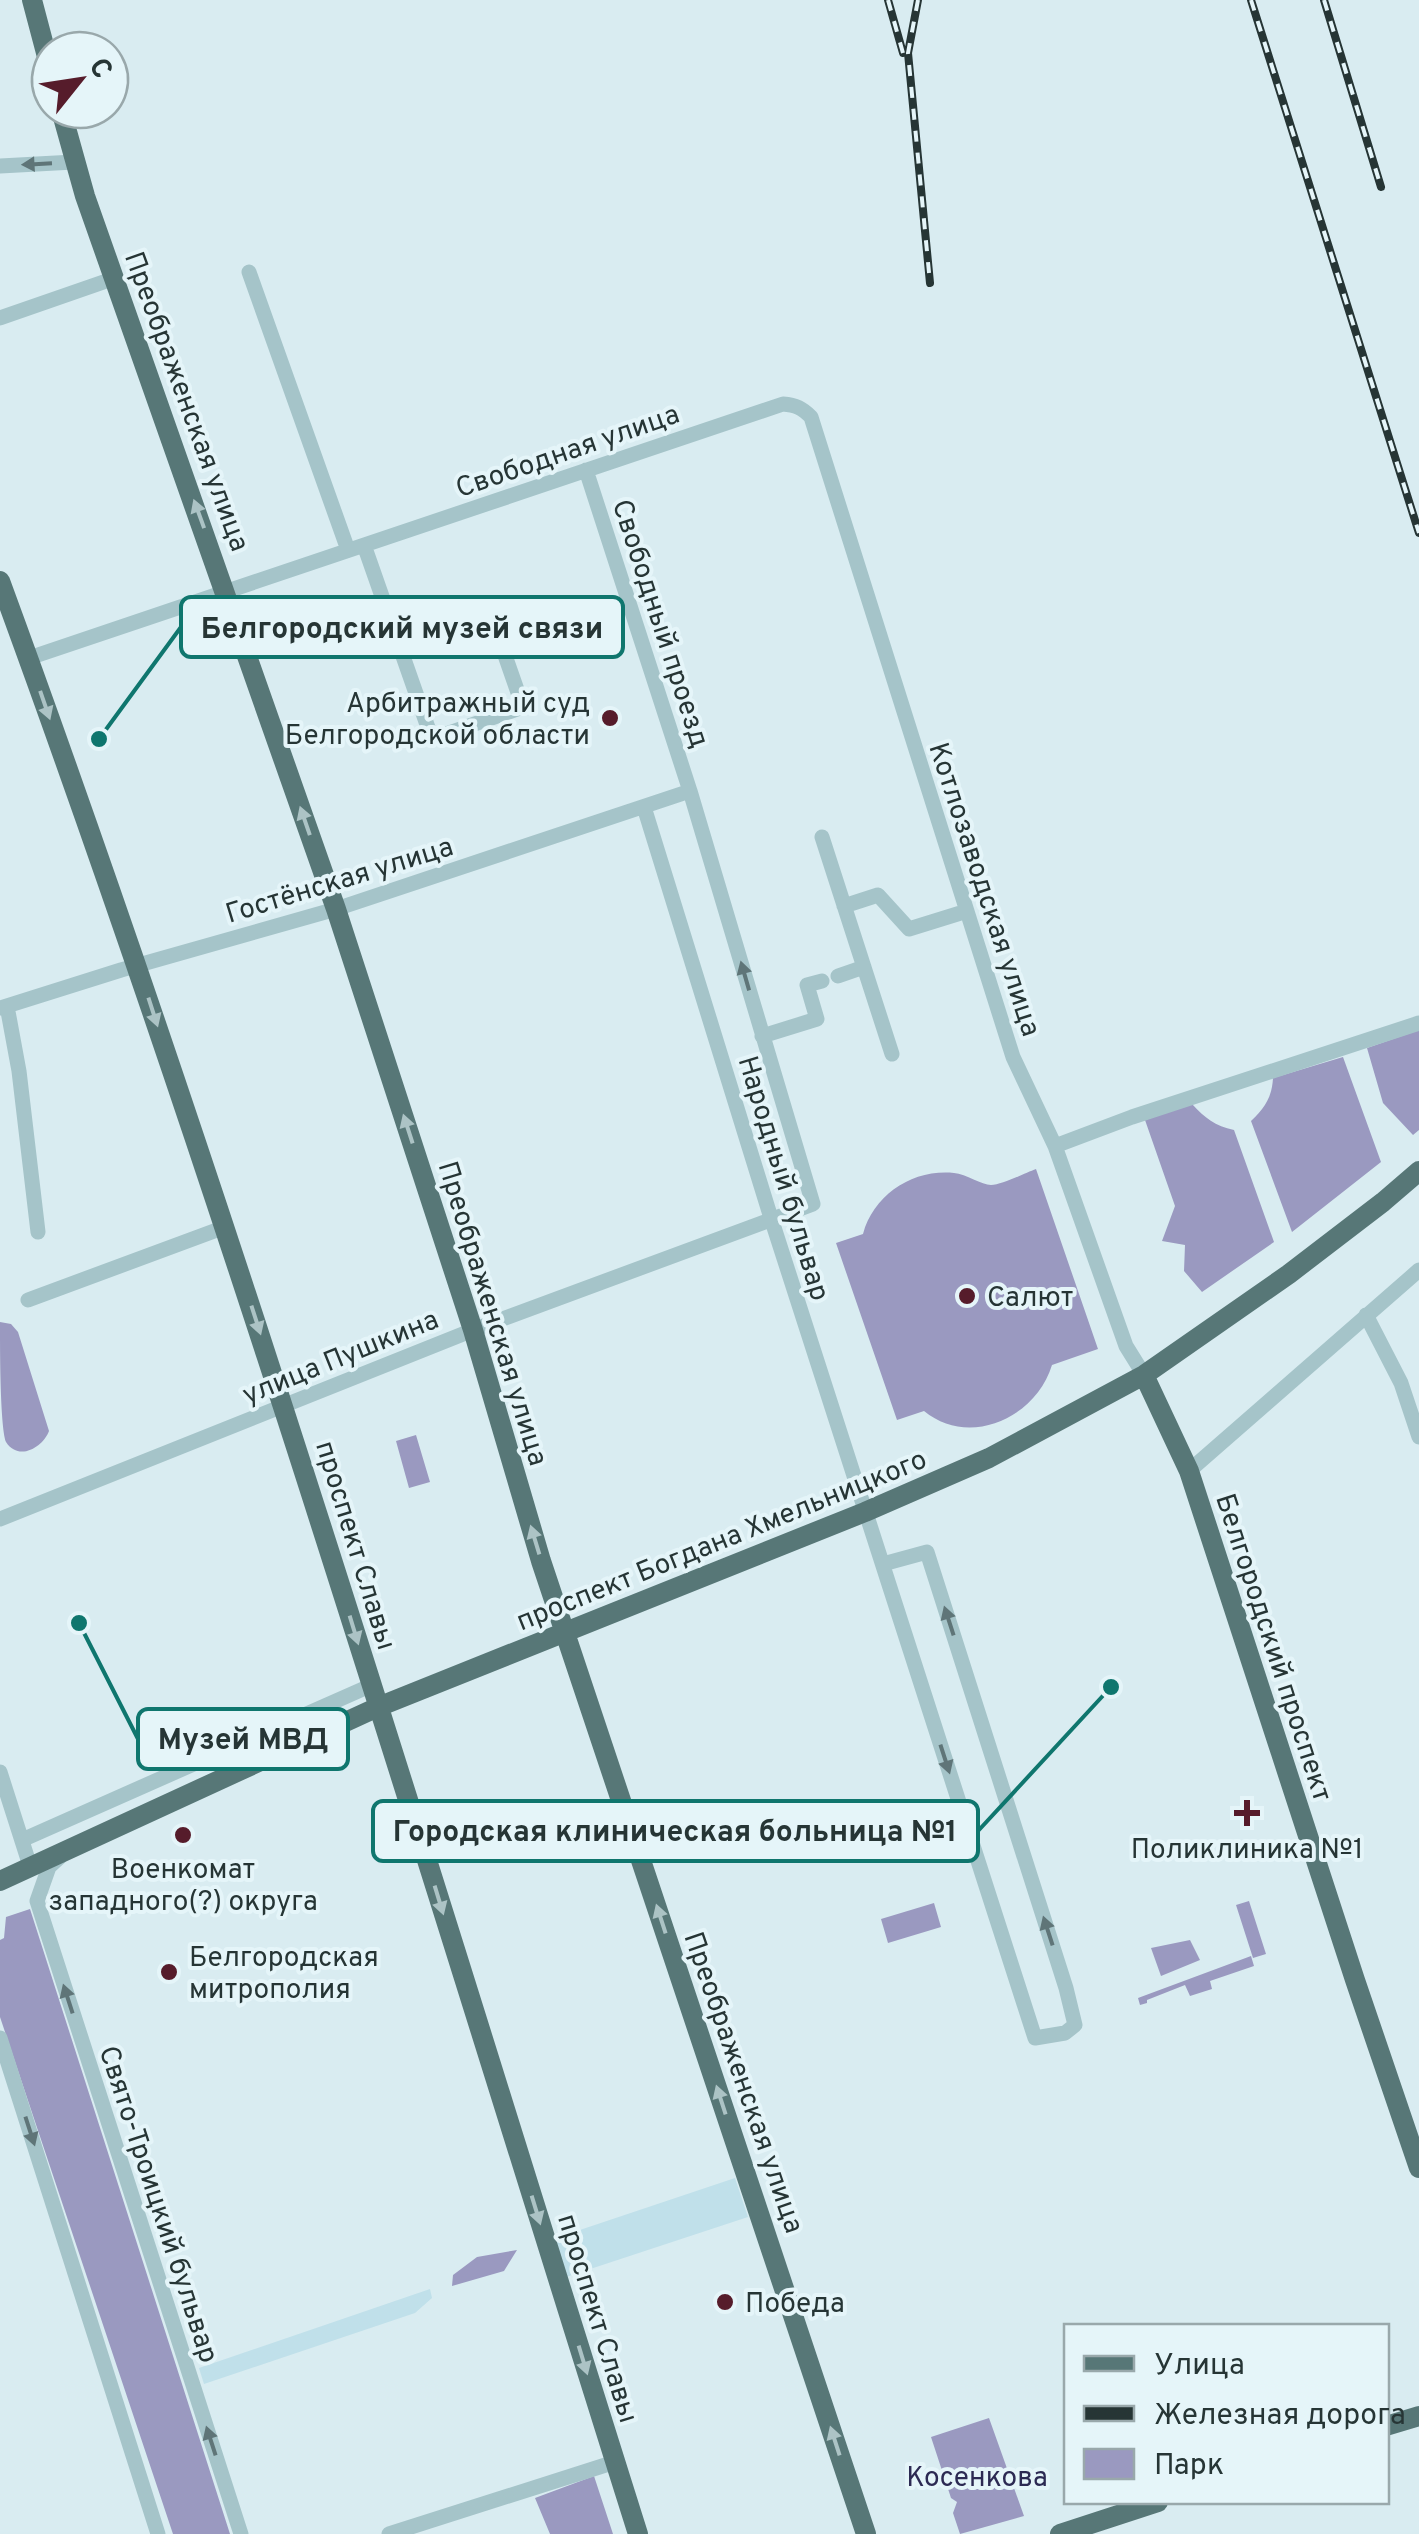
<svg xmlns="http://www.w3.org/2000/svg" width="1419" height="2534" font-family="Overpass,sans-serif">
<style>
.green{fill:#9a99c0}
.plaza{fill:#c0e0ea}
.lines{fill:none;stroke-linecap:round;stroke-linejoin:round}
.minor{stroke:#a5c4c9;stroke-width:15}
.major{stroke:#577777;stroke-width:20}
.rail-casing{stroke:#263535;stroke-width:8}
.rail{stroke:#e5f5f9;stroke-width:4;stroke-dasharray:11;stroke-linecap:butt}
.oneway{fill:#5f7578}
.oneway2{fill:#acc3c5}
.poi-dot{fill:#561c2b;stroke:#e5f5f9;stroke-width:4}
.labels{text-anchor:middle;stroke-width:8;stroke-linejoin:round;paint-order:stroke}
.street-label{font-size:28px;fill:#263535;stroke:#e5f5f9}
.poi-label{font-size:28px;fill:#263535;stroke:#e5f5f9;text-anchor:start}
.park-label{font-size:28px;fill:#2c2a53;stroke:#e5f5f9}
.leader{fill:none;stroke:#0f766e;stroke-width:4}
.callout-dot{fill:#0f766e;stroke:#e5f5f9;stroke-width:4}
.callout{fill:#e5f5f9;stroke:#0f766e;stroke-width:4}
.callout-label{font-size:30px;text-anchor:middle;font-weight:bold;fill:#263535}
</style>
<rect width="100%" height="100%" fill="#d9ecf1"/>
<!-- green -->
<path class="green" d="M1419,1030v100l-6,5 -30,-32 -16,-55z
M1343,1057l38,105 -89,70 -41,-111c14,-13 21,-24 22,-43z
M1192,1104c13,14 23,22 42,26l40,112 -72,50 -18,-21 1,-26 -23,-4 13,-35 -30,-86z
M1036,1169l62,180 -46,16c-16,53 -83,83 -128,46l-27,9 -61,-177 27,-9c11,-40 50,-65 91,-61 12,1 28,12 37,12 11,0 34,-12 45,-16z
M0,1322l11,2 7,8 31,99c-6,16 -30,31 -43,11 -6,-17 -6,-96 -6,-120z
M416,1435l14,47 -21,6 -13,-47z
M1249,1901l17,53 -13,4 -17,-53z
M934,1903l7,24 -53,16 -7,-24z
M30,1909l200,625h-57l-173,-517v-77l4,-2 2,-21z
M1190,1940l10,20 -39,16 -10,-28z
M1251,1956l3,10 -44,15 2,8 -22,7 -5,-11 -38,15v3l-7,2 -2,-7z
M517,2250l-13,21 -52,15 1,-11 24,-18z
M989,2418l35,98 -64,18 -7,-21 4,-11 -6,-4 -20,-61z
M594,2476l19,58h-63l-15,-36z"/>
<!-- plaza -->
<path class="plaza" d="M735,2178l13,39 -182,60 -13,-38z
M430,2289l2,9 -17,15 -211,71 -5,-16z"/>
<g class="lines">
<!-- minor -->
<path class="minor" d="M0,166l74,-4
M249,272l99,278
M0,318l115,-40
M364,545l68,194 91,-32 -31,-89 -91,32
M29,658l754,-254c13,1 19,4 28,13l202,640 42,89 71,200 18,29
M644,807l127,411 264,820 30,-5 10,-8 -9,-37 -139,-436 -44,12
M822,837l70,217
M844,906l34,-11 31,34 58,-18
M838,976l26,-9
M7,1006l12,65 19,161
M0,1008l121,-38 215,-61 354,-118
M762,1036l55,-17 -10,-34 15,-4
M1055,1146l77,-29 287,-94
M28,1300l197,-73
M1366,1315l35,68 18,54
M1189,1471l230,-201
M0,1519l473,-189 340,-126 -123,-413 -104,-321
M0,1772l30,94
M22,1840l350,-155
M60,1857l-11,10 -12,34 204,633
M0,2038l158,496
M389,2534l226,-72"/>
<!-- major -->
<path class="major" d="M32,0l18,68
M61,110l24,86 251,713 137,421 68,231 325,973
M0,581c236,643 432,1300 638,1953
M1144,1375l45,96 166,509 64,188
M0,1881l378,-174 487,-195 124,-54 155,-83 145,-101 94,-72 36,-31
M1386,2426l33,-10
M1060,2534l98,-32"/>
<!-- rail casing -->
<g class="rail-casing">
<path id="rail" d="M888,0l15,53
M918,0l-10,53 22,230
M1251,0l168,533
M1324,0l57,187"/>
</g>
<!-- rail -->
<use href="#rail" class="rail"/>
</g>
<!-- one-way arrows -->
<defs><path id="oneway-solid" d="M-6-.8H1V-3.2L6.5 0L1 3.2V.8H-6Z" transform="scale(2.5)"/></defs>
<g class="oneway">
<use href="#oneway-solid" transform="translate(37 164) rotate(177)"/>
<use href="#oneway-solid" transform="translate(745 976) rotate(-106)"/>
<use href="#oneway-solid" transform="translate(949 1621) rotate(-108)"/>
<use href="#oneway-solid" transform="translate(945 1759) rotate(72)"/>
<use href="#oneway-solid" transform="translate(1048 1931) rotate(-108)"/>
<use href="#oneway-solid" transform="translate(68 1999) rotate(-108)"/>
<use href="#oneway-solid" transform="translate(30 2131) rotate(72)"/>
<use href="#oneway-solid" transform="translate(211 2441) rotate(-108)"/>
</g>
<g class="oneway2">
<use href="#oneway-solid" transform="translate(199 514) rotate(-110)"/>
<use href="#oneway-solid" transform="translate(45 705) rotate(71)"/>
<use href="#oneway-solid" transform="translate(305 821) rotate(-109)"/>
<use href="#oneway-solid" transform="translate(153 1012) rotate(72)"/>
<use href="#oneway-solid" transform="translate(408 1129) rotate(-108)"/>
<use href="#oneway-solid" transform="translate(256 1320) rotate(72)"/>
<use href="#oneway-solid" transform="translate(535 1540) rotate(-107)"/>
<use href="#oneway-solid" transform="translate(354 1630) rotate(73)"/>
<use href="#oneway-solid" transform="translate(439 1900) rotate(73)"/>
<use href="#oneway-solid" transform="translate(661 1919) rotate(-108)"/>
<use href="#oneway-solid" transform="translate(721 2100) rotate(-108)"/>
<use href="#oneway-solid" transform="translate(536 2210) rotate(73)"/>
<use href="#oneway-solid" transform="translate(583 2360) rotate(73)"/>
<use href="#oneway-solid" transform="translate(835 2441) rotate(-108)"/>
</g>
<!-- markers -->
<g class="poi-dot">
<circle cx="610" cy="718" r="10"/>
<circle cx="967" cy="1296" r="10"/>
<path d="M1242 1798h10v10h10v10h-10v10h-10v-10h-10v-10h10z"/>
<circle cx="183" cy="1835" r="10"/>
<circle cx="169" cy="1972" r="10"/>
<circle cx="725" cy="2302" r="10"/>
</g>
<g class="labels">
<!-- street labels -->
<g class="street-label">
<text transform="translate(188 401) rotate(70)" y="10">Преображенская улица</text>
<text transform="translate(567 450) rotate(-19)" y="10">Свободная улица</text>
<text transform="translate(662 623) rotate(72)" y="10">Свободный проезд</text>
<text transform="translate(339 879) rotate(-17)" y="10">Гостёнская улица</text>
<text transform="translate(986 889) rotate(72)" y="10">Котлозаводская улица</text>
<text transform="translate(785 1178) rotate(73)" y="10">Народный бульвар</text>
<text transform="translate(494 1313) rotate(73)" y="10">Преображенская улица</text>
<text transform="translate(340 1356) rotate(-22)" y="10">улица Пушкина</text>
<text transform="translate(721 1539) rotate(-22)" y="10">проспект Богдана Хмельницкого</text>
<text transform="translate(357 1545) rotate(73)" y="10">проспект Славы</text>
<text transform="translate(1275 1647) rotate(72)" y="10">Белгородский проспект</text>
<text transform="translate(745 2082) rotate(71)" y="10">Преображенская улица</text>
<text transform="translate(160 2204) rotate(72)" y="10">Свято-Троицкий бульвар</text>
<text transform="translate(599 2318) rotate(73)" y="10">проспект Славы</text>
</g>
<!-- poi labels -->
<g class="poi-label">
<text x="590" y="712" text-anchor="end">Арбитражный суд<tspan x="590" dy="32">Белгородской области</tspan></text>
<text x="987" y="1306">Салют</text>
<text x="1247" y="1858" text-anchor="middle">Поликлиника №1</text>
<text x="183" y="1878" text-anchor="middle">Военкомат<tspan x="183" dy="32">западного(?) округа</tspan></text>
<text x="189" y="1966">Белгородская<tspan x="189" dy="32">митрополия</tspan></text>
<text x="745" y="2312">Победа</text>
</g>
<!-- park labels -->
<g class="park-label">
<text x="977" y="2486">Косенкова</text>
</g>
</g>
<!-- callouts -->
<path class="leader" d="M99 739L181 627M79 1623L138 1739M1111 1687L978 1831"/>
<g class="callout-dot">
<circle cx="99" cy="739" r="10"/>
<circle cx="79" cy="1623" r="10"/>
<circle cx="1111" cy="1687" r="10"/>
</g>
<g class="callout">
<rect x="181" y="597" width="442" height="60" rx="10"/>
<rect x="138" y="1709" width="210" height="60" rx="10"/>
<rect x="373" y="1801" width="605" height="60" rx="10"/>
</g>
<g class="callout-label">
<text x="402" y="638">Белгородский музей связи</text>
<text x="243" y="1749">Музей МВД</text>
<text x="675" y="1841">Городская клиническая больница №1</text>
</g>
<!-- legend -->
<rect x="1064" y="2324" width="325" height="180" fill="#e5f5f9" stroke="#99a8ab" stroke-width="2.5"/>
<rect x="1084" y="2356" width="50" height="15" fill="#577777" stroke="#99a8ab" stroke-width="2.5"/>
<text x="1154" y="2374" font-size="30" fill="#263535">Улица</text>
<rect x="1084" y="2406" width="50" height="15" fill="#263535" stroke="#99a8ab" stroke-width="2.5"/>
<text x="1154" y="2424" font-size="30" fill="#263535">Железная дорога</text>
<rect x="1084" y="2449" width="50" height="30" fill="#9a99c0" stroke="#99a8ab" stroke-width="2.5"/>
<text x="1154" y="2474" font-size="30" fill="#263535">Парк</text>
<!-- north arrow -->
<g transform="translate(80 80) rotate(60)"><circle r="48" fill="#e5f5f9" stroke="#99a8ab" stroke-width="2.5"/>
<path d="M0-8L18 38L0 25L-18 38Z" fill="#561c2b"/>
<text y="-15" font-size="28" font-weight="bold" text-anchor="middle" fill="#263535">С</text>
</g>
</svg>
